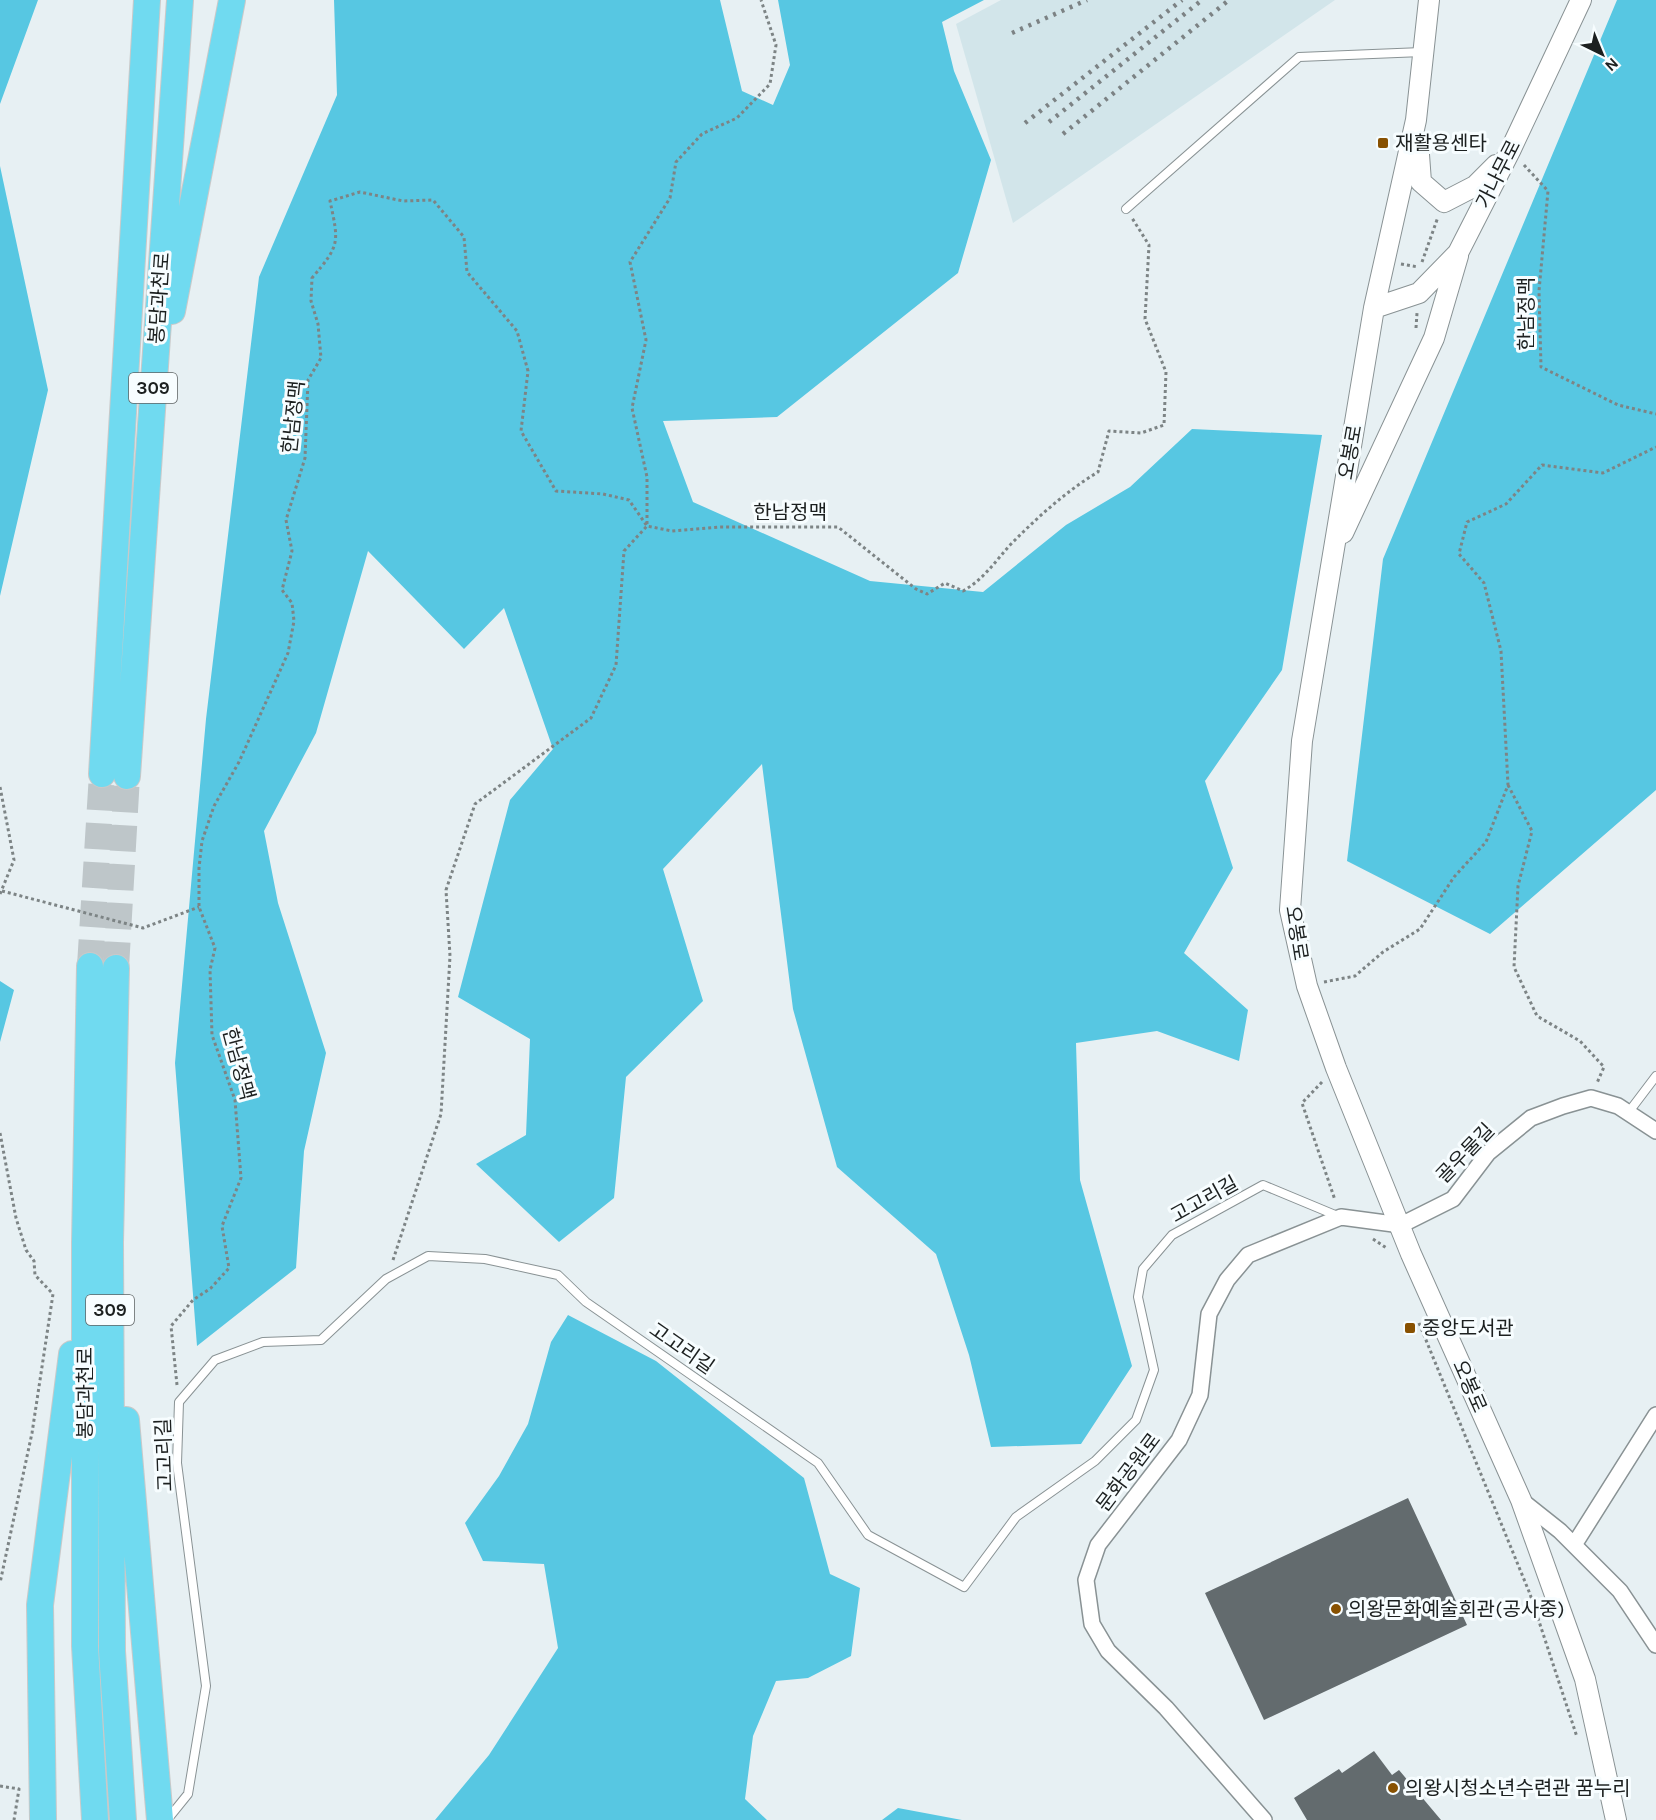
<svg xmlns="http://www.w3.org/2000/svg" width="1656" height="1820" font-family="Karla,'Noto Sans KR',sans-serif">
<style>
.built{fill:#d2e5ea}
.forest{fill:#57c7e2}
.building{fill:#636b6e}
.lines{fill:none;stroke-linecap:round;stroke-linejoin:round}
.trunk-tunnel{stroke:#bec6c9;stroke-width:26;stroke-dasharray:26 13;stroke-linecap:butt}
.service-casing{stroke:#899294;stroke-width:10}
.minor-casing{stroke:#899294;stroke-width:18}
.tertiary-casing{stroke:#899294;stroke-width:22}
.trunk-casing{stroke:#c9c9c9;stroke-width:28}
.path{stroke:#7d8485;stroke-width:3;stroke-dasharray:3 3;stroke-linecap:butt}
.service{stroke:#fff;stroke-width:8}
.minor{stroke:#fff;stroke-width:15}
.tertiary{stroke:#fff;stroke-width:20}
.trunk{stroke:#70daf0;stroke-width:26}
.rail{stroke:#7c8284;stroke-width:4.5;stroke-dasharray:3 6;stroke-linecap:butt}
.poi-dot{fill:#885101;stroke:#f7fdff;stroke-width:2}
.labels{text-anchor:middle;stroke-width:6;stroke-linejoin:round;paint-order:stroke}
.shield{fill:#f7fdff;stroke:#5e6263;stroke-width:1.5}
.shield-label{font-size:18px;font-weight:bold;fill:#1c2020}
.poi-label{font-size:20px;fill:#1c2020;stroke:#f7fdff;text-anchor:start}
.street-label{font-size:20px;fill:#1c2020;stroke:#f7fdff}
</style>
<rect width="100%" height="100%" fill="#e7f0f3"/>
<!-- built -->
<path class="built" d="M1001,0h334l-322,223 -57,-199z"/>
<!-- forest -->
<path class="forest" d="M0,0h38l-38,104z
M334,0h386l22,91 31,14 17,-40 -12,-65h206l-42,22 12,49 37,89 -33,113 -181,144 -114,4 30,81 177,79 113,11 83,-67 64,-38 62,-58 130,6 -40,235 -77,111 28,87 -49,85 64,57 -9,51 -82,-30 -81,12 4,137 52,186 -51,78 -90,3 -22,-92 -33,-101 -99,-87 -44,-158 -31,-245 -99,105 40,132 -77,76 -12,121 -55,44 -83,-78 50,-29 4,-96 -72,-42 52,-197 43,-51 -49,-141 -40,41 -96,-98 -52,182 -52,98 14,72 48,150 -22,98 -8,117 -99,78 -22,-283 31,-344 53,-442 78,-182z
M1617,0h39v790l-166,144 -143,-73 36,-302z
M0,166l48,224 -48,206z
M0,981l14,9 -14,52z
M568,1315l88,46 148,117 26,96 30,14 -9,68 -43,22 -32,3 -23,55 -8,63 22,21h-332l54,-65 69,-107 -14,-84 -61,-3 -18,-38 34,-47 29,-52 23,-82z
M898,1808l64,12h-80z"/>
<!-- building -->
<path class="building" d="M1408,1498l59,127 -203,95 -59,-127z
M1374,1751l18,24 7,-5 42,50h-134l-13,-22 45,-29 3,4z"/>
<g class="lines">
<!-- trunk-tunnel -->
<path class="trunk-tunnel" d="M90,966l12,-192
M116,968l11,-192"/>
<!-- service casing -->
<g class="service-casing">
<path id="service" d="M1126,209l173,-152 123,-5
M1628,1113l28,-37
M167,1820l21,-26 18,-108 -29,-223 2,-61 36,-42 48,-18 58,-2 65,-61 42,-23 57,3 73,16 28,27 232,161 50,72 96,52 52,-70 79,-56 41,-41 18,-50 -16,-73 5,-28 29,-34 91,-50 77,32"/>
</g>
<!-- minor casing -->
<g class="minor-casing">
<path id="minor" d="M1521,1500l39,31 60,60 36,54
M1574,1545l82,-130
M1264,1820l-98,-112 -58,-57 -16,-27 -6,-44 12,-35 81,-105 21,-45 9,-81 18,-34 21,-25 93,-38 60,8 52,-26 35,-46 43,-35 32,-12 28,-8 27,8 38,25"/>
</g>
<!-- tertiary casing -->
<g class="tertiary-casing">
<path id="tertiary" d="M1429,0l-13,120 -42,188 -72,433 -12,169 17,76 29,82 75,186 110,246 64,179 31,141
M1418,141l3,41 23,20 31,-16 21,-21
M1374,308l45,-15 39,-40 52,-102 71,-151
M1343,533l91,-195 24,-82"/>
</g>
<!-- trunk casing -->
<g class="trunk-casing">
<path id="trunk" d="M172,311l60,-311
M102,774l45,-774
M127,776l53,-776
M90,966l-5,277v403l10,174
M116,968l-6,274 2,409 11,169
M126,1420l34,400
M43,1820l-3,-215 32,-251"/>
</g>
<!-- path -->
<path class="path" d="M1524,165l24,26 -9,100 2,76 77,38 38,9
M1422,262l16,-45
M1401,264l17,3
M1416,328l1,-15
M1508,785l24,46 -14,55 -4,81 23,49 43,25 24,26 -7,16
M0,787l14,73 -14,34
M2,891l141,37 56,-21
M1324,982l31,-6 28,-24 37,-23 34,-52 32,-35 22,-57 -7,-134 -17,-68 -25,-29 8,-32 39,-18 36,-39 61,8 53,-26
M1322,1082l-20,21 33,97
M0,1133l16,85 10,32 8,11 1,14 18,19 -21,139 -32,150
M1373,1239l15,10
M393,1260l48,-146 9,-158 -4,-66 29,-86 116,-86 25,-53 8,-114 23,-25v-49l-15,-69 14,-68 -16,-78 40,-64 6,-36 26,-28 35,-16 33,-34 6,-39 -15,-45
M1419,1323l111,271 47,143
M177,1385l-6,-59 22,-26 18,-12 18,-20 -7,-42 19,-48 -6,-78 -23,-65 -2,-65 5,-22 -16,-41v-39l3,-27 12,-35 25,-44 49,-109 6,-32 -2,-18 -10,-13 10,-39 -6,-31 19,-62 3,-78 13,-22 -3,-34 -7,-23 1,-23c28,-33 27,-35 18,-77l30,-9 43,9 30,-1 31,37 3,35 50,59 11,40 -7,60 35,60 47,3 26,6 18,26 25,5 48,-4h118l78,62 11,5 18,-11 18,8c23,-13 34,-33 52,-51 25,-25 53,-50 83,-68l11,-41 32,2 23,-8 2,-53 -21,-53 4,-74 -17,-27
M0,1786l19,3 -5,31"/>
<!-- service -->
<use href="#service" class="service"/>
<!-- minor -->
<use href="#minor" class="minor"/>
<!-- tertiary -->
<use href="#tertiary" class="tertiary"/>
<!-- trunk -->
<use href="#trunk" class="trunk"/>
<!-- rail -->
<path class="rail" d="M1012,33l75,-33
M1049,122l153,-122
M1025,123l157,-123
M1063,134l166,-134"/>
</g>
<!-- markers -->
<g class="poi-dot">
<rect x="1377" y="137" width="12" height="12" rx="3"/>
<rect x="1404" y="1322" width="12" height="12" rx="3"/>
<circle cx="1336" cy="1609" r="6"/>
<circle cx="1393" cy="1788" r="6"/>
</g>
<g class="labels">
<!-- shield labels -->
<g class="shield">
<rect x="129" y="373" width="48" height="30" rx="4.5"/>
<rect x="86" y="1295" width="48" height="30" rx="4.5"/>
</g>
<g class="shield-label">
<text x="153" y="394">309</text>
<text x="110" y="1316">309</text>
</g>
<!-- poi labels -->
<g class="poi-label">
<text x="1395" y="150">재활용센타</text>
<text x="1422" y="1335">중앙도서관</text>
<text x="1348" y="1616">의왕문화예술회관(공사중)</text>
<text x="1405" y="1795">의왕시청소년수련관 꿈누리</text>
</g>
<!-- street labels -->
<g class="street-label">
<text transform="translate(1498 174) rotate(-63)" y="7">가나무로</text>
<text transform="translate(159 298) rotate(-86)" y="7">봉담과천로</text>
<text transform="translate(1526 314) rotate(-90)" y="7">한남정맥</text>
<text transform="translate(293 417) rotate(-84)" y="7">한남정맥</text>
<text transform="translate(1350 452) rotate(-80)" y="7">오봉로</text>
<text x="790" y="519">한남정맥</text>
<text transform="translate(1297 933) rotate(81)" y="7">오봉로</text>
<text transform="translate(239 1064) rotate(75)" y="7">한남정맥</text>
<text transform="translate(1465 1153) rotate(-46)" y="7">골우물길</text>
<text transform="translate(1204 1199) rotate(-29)" y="7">고고리길</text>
<text transform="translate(682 1348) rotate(35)" y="7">고고리길</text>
<text transform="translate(1470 1386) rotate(66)" y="7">오봉로</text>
<text transform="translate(85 1393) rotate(-90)" y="7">봉담과천로</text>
<text transform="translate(164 1455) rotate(-92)" y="7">고고리길</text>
<text transform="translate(1128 1472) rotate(-53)" y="7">문화공원로</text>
</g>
</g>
<!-- north arrow -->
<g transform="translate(1602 54) rotate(137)" stroke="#f7fdff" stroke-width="4.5" paint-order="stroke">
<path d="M0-4.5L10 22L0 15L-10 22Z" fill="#1c2020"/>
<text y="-9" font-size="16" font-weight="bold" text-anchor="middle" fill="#1c2020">N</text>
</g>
</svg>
